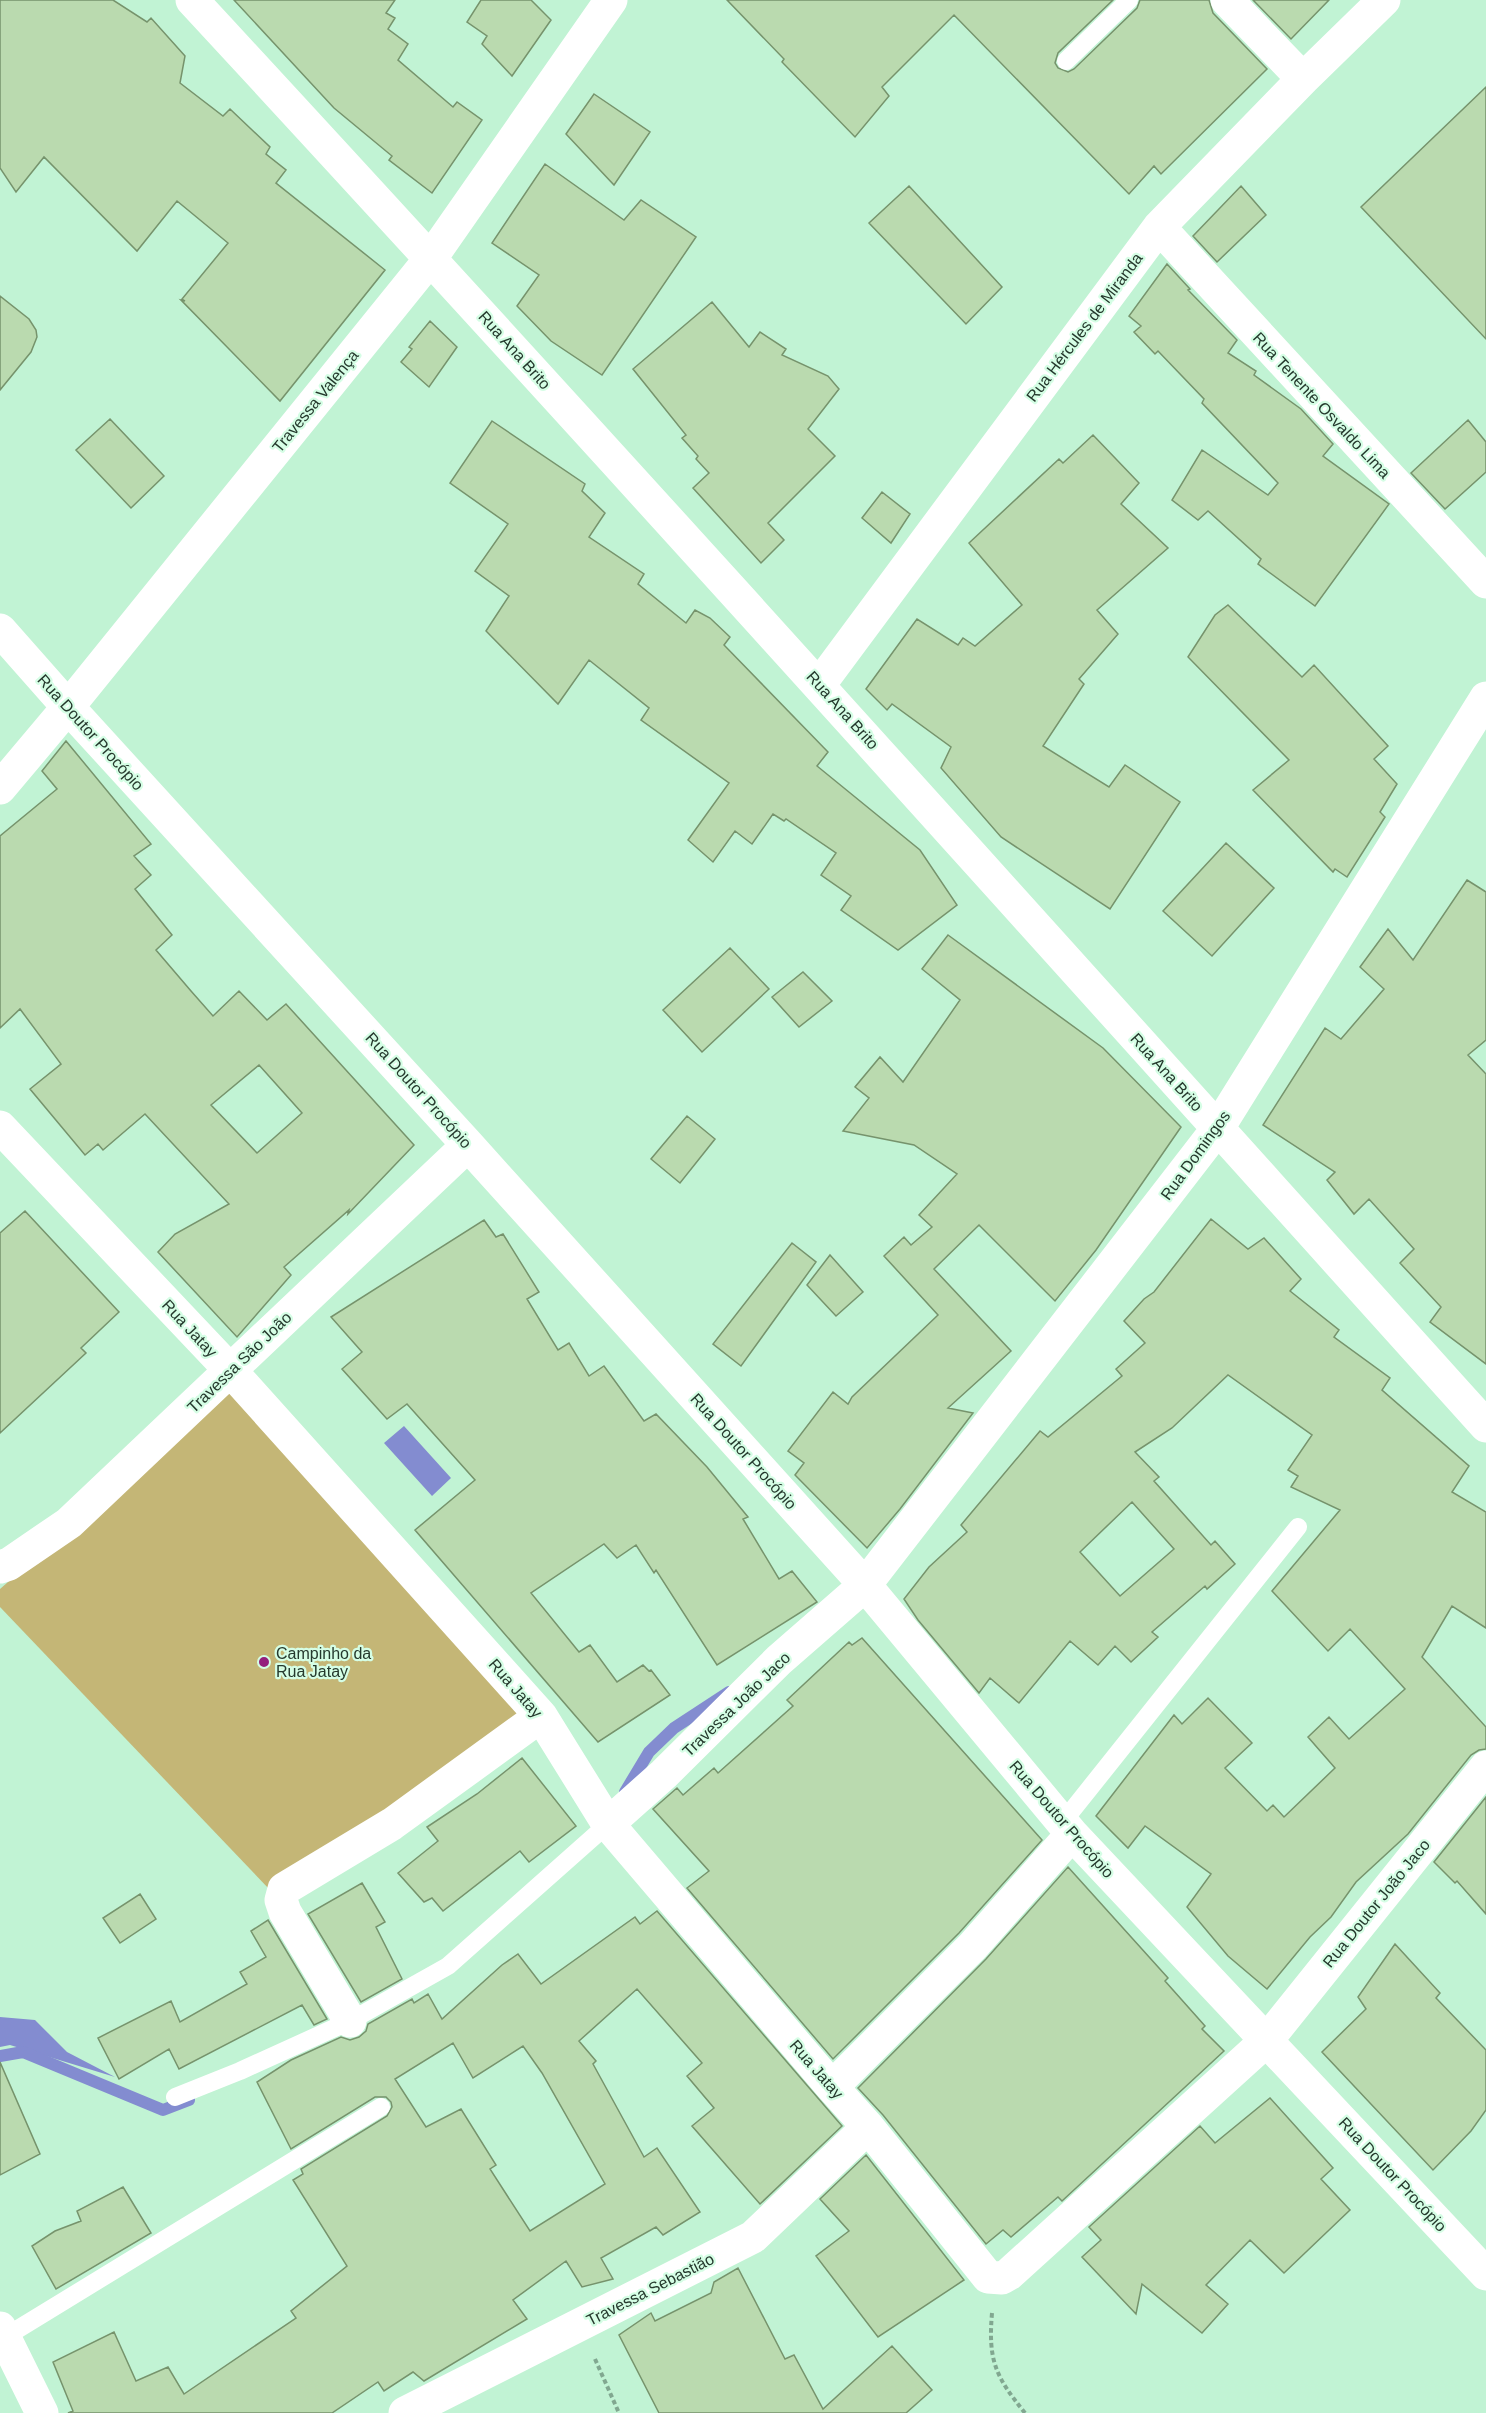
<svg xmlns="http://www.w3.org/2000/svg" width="1486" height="2413" font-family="Helvetica,sans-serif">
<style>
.green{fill:#c4b676}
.water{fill:#838cd0}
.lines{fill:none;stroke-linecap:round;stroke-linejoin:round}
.stream{stroke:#838cd0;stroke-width:12}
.building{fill:#badaaf;stroke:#76936c;stroke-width:1.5;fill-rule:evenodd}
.path{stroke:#81a790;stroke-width:4;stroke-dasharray:4.5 3;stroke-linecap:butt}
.service{stroke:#fff;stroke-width:18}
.minor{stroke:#fff;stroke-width:33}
.poi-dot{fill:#941f7c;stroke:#d5fee5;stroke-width:2}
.labels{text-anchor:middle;stroke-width:4.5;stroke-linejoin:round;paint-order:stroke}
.street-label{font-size:16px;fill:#25392d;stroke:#d5fee5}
.poi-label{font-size:16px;fill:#25392d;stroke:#d5fee5;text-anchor:start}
</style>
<rect width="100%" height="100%" fill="#c1f3d4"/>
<!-- green -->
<path class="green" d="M231,1388l295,329 -256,173 -270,-283v-18z"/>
<!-- water -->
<path class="water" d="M404,1426l47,52 -19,18 -48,-53z
M0,2017l35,3 32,32 48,25 -105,-32 -10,2z"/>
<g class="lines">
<!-- stream -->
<path class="stream" d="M625,1792l24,-40 25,-24 55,-36
M0,2056l23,-4 140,58 26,-10"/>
</g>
<!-- building -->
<path class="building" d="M0,0h113l34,22 4,-4 34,38 -5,27 43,33 7,-7 40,38 -4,7 20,16 -10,13 109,87 -105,131 -99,-101 4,1 -3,-2 46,-56 -51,-42 -40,50 -93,-94 -28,35 -16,-24z
M234,0h161l-9,13 9,5 -7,11 20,15 -10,16 55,47 4,-5 25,18 -50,73 -43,-33 3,-4 -58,-48z
M481,0h50l20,20 -39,56 -30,-32 5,-8 -20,-14z
M727,0h386l-55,53 -3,10 3,5 10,4 6,-3 63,-61 3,-8h69l4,13 54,56 -106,105 -7,-8 -25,28 -175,-179 -72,72 7,9 -34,41 -73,-75 2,-3z
M1253,0h76l-38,39z
M1486,87v252l-125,-132z
M594,94l56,38 -36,53 -48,-51z
M545,164l79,56 17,-20 55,37 -94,138 -51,-34 -34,-35 22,-31 -47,-32z
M909,186l93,101 -36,37 -97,-101z
M1241,186l25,29 -49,47 -24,-26z
M1167,264l23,25 -2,1 49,50 -9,13 28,18 -2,4 47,34 32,35 -10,12 66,48 -74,102 -57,-42 3,-5 -53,-48 -10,9 -26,-20 30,-50 66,45 10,-12 -76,-80 2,-4 -46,-48 -3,3 -21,-22 7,-6 -12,-10z
M0,296l29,23 7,11 1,7 -6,15 -31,38z
M712,302l37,45 11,-15 26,17 -4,6 46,21 11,13 -31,40 27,27 -67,67 16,17 -23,23 -68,-75 16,-15 -13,-14 2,-3 -16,-18 4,-3 -53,-66z
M430,321l27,26 -28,40 -28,-25 11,-13 -3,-2z
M110,419l54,57 -33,32 -55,-58z
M1468,420l18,22v30l-41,37 -34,-36z
M492,421l93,63 -3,7 23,22 -16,24 55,37 -6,10 48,39 9,-13 15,8 20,19 -6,8 104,107 -11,14 103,84 37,55 -59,45 -57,-40 10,-14 -30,-21 15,-22 -50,-34 -2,2 -11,-7 -21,30 -17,-13 -22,31 -25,-22 41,-57 -88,-63 8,-12 -60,-48 -31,44 -72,-73 23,-35 -34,-25 33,-47 -58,-41z
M1093,435l46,48 -18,21 47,44 -71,62 21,24 -39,45 5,5 -41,62 66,41 16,-22 55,37 -70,107 -109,-72 -60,-69 10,-21 -59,-43 -5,6 -21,-21 51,-70 41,26 5,-7 12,8 47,-41 -53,-62 90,-84 4,4z
M882,492l28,22 -19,29 -29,-25z
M1228,605l74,72 12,-12 74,81 -14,13 23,25 -17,28 5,5 -38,60 -12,-8 -2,3 -80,-82 36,-30 -101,-103 27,-42z
M66,741l85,103 -17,12 17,19 -16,14 37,46 -16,15 35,41 22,25 26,-25 28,29 19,-16 128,141 -66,69 1,-4 -65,57 7,8 -54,62 -79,-85 17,-18 54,-30 -84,-90 -42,36 -5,-6 -13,11 -55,-66 31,-25 -41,-55 -20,19v-192l57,-47 -15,-18zM259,1065l43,48 -45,40 -46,-48z
M1226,843l48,45 -62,68 -49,-45z
M1467,880l19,12v148l-18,15 18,19v290l-56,-42 11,-15 -41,-44 14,-14 -45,-50 -15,15 -27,-34 8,-8 -72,-47 62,-97 16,11 43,-50 -24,-22 28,-38 25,31z
M948,935l155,113 78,79 -85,123 -41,51 -76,-76 -45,44 77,82 -63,57 25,5 -73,96 -33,39 -72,-73 9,-12 -16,-12 45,-59 15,12 4,-7 86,-82 -54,-59 20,-19 7,8 21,-18 -13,-12 38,-41 -43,-29 -71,-14 26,-33 -14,-11 25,-30 23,25 57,-82 -38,-31z
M730,948l39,41 -67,63 -39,-42z
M803,972l29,29 -33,26 -27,-30z
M687,1116l28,23 -35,44 -29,-24z
M25,1211l94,101 -38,36 5,5 -86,80v-200z
M1211,1219l37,30 16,-11 37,41 -11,12 49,39 -5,7 56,41 -8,12 87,76 -17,26 34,20v116l-34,-22 -30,51 64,70v22l-7,1 -8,5 -63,79 -52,48 -25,35 -21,20 -43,52 -39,-33 -41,-49 24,-33 -66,-48 -17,22 -32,-32 78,-101 8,9 26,-26 44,45 -27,25 42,43 6,-6 11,12 51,-49 -27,-31 21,-20 20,22 56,-50 -55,-60 -22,22 -56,-60 68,-81 -49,-23 7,-11 -10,-6 24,-35 -84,-60 -56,53 -37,24 24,25 -5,4 57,64 4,-4 20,23 -28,25 -2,-3 -53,46 6,5 -27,25 -16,-16 -17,19 -28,-24 -51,62 -29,-25 -11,15 -61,-73 -14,-21 25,-32 38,-35 -6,-7 79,-94 8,6 74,-61 -6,-7 29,-26 -21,-22 20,-22 10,-7zM1132,1502l42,47 -54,47 -40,-44z
M484,1220l12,17 7,-3 36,58 -12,7 31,51 11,-7 20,33 15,-10 40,55 12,-7 51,53 41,50 -5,2 36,60 13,-8 25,31 -100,63 -61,-95 -2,3 -18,-28 -19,13 -13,-14 -73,49 48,59 11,-7 27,37 26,-17 6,6 2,-1 19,25 -72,47 -183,-212 60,-50 -68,-76 -20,15 -45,-50 20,-17 -31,-35z
M792,1243l24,19 -75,104 -28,-22z
M830,1255l33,37 -27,24 -29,-31z
M862,1638l180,202 -83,93 -126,126 -146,-171 22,-17 -56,-62 24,-21 6,7 31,-27 4,5 75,-67 -6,-6 62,-58 3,3z
M522,1758l54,68 -47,36 -9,-11 -77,60 -11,-13 -8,4 -26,-29 40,-32 -11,-14 50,-33z
M1486,1797v117l-29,-33 -2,2 -21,-21z
M1068,1867l100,111 -3,3 40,45 -3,3 22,22 -162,150 -4,-4 -47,40 -8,-7 -17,14 -103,-129 -25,-27 128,-129z
M362,1883l23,39 -9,5 26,52 -41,23 -53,-88z
M140,1894l16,25 -36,24 -17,-25z
M657,1911l185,215 -82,78 -68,-78 22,-18 -27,-32 15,-13 -65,-74 -58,52 17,20 -3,3 51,93 13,-9 43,64 -37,23 -7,-8 -55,31 12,21 -31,8 -16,-26 -53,39 14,19 -103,62 -11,-9 -29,19 -6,-9 -46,31h-264l5,-2 -20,-49 61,-30 22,49 32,-14 16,27 112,-76 -5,-7 56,-45 -54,-86 10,-6 -2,-5 86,-53 5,-9 -1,-5 -5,-5h-11l-84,52 -34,-67 34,-22 50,-23 9,3 9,-3 7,-6 2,-7 44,-25 2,4 14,-9 14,25 60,-54 16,-11 23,30 94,-67 5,7zM453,2043l20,35 50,-32 19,27 63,111 -75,47 -40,-62 6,-4 -35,-56 -35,18 -31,-48z
M268,1920l59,99 -13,6 -12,-20 -123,64 -10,-20 -50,30 -21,-41 73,-37 9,21 67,-38 -7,-12 26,-15 -15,-26z
M1395,1944l45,49 -4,5 50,52v60l-15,21 -38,39 -111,-118 44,-43 -8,-12z
M0,2062l40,92 -40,21z
M1270,2098l63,70 -12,11 29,31 -66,63 -34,-33 -44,45 22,19 -26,29 -60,-49 -6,30 -54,-57 19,-17 -12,-13 111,-101 15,17z
M866,2155l98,125 -86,57 -62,-81 33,-25 -29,-32z
M123,2187l28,46 -95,56 -24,-43 23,-15 26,-10 -4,-10z
M738,2268l47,91 9,-4 29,54 69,-63 40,44 -26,23h-247l-40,-78 32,-22 4,8 56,-28 3,-11z"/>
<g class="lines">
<!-- path -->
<path class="path" d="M992,2313c-4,47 3,63 33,100
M595,2359l24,54"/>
<!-- service -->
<path class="service" d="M1066,61l63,-61
M1062,1823l236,-296
M175,2097l65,-26 110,-50 98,-55 160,-142
M5,2337l376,-230"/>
<!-- minor -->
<path class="minor" d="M192,0c436,471 864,949 1294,1426
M1227,0l76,79
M1159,227l327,355
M0,630l68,77 400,438 397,440 207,249 414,440
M820,684l339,-457 144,-148 81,-79
M0,788l68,-81 363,-449 180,-258
M0,1127l230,243 311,346 67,108 224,263 36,40 120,150 14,1 7,-4 258,-234 219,-273
M0,1567l9,-3 60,-41 399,-378
M608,1824l56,-50 115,-114 86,-75 353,-457 268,-430
M350,2021l-65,-109 -4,-12 3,-11 108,-65 149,-108
M832,2087l141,-141 99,-112
M0,2328l42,85
M405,2413l348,-176 115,-110"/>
</g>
<!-- markers -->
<circle class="poi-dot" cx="264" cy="1662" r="6"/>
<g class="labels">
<!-- street labels -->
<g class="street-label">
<text transform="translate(1084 327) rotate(-53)" y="6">Rua Hércules de Miranda</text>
<text transform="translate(515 350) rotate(48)" y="6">Rua Ana Brito</text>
<text transform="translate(315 401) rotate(-51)" y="6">Travessa Valença</text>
<text transform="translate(1322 405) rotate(47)" y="6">Rua Tenente Osvaldo Lima</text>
<text transform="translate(843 710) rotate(48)" y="6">Rua Ana Brito</text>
<text transform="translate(91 732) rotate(48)" y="6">Rua Doutor Procópio</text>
<text transform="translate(1167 1072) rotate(48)" y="6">Rua Ana Brito</text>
<text transform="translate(419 1090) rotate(48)" y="6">Rua Doutor Procópio</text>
<text transform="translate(1195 1155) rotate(-54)" y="6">Rua Domingos</text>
<text transform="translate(190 1328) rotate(47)" y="6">Rua Jatay</text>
<text transform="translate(239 1362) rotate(-44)" y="6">Travessa São João</text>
<text transform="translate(744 1451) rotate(48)" y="6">Rua Doutor Procópio</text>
<text transform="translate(516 1688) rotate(49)" y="6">Rua Jatay</text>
<text transform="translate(736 1704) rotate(-44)" y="6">Travessa João Jaco</text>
<text transform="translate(1062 1819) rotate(49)" y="6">Rua Doutor Procópio</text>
<text transform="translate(1376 1903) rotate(-51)" y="6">Rua Doutor João Jaco</text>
<text transform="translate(817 2069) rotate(49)" y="6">Rua Jatay</text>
<text transform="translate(1393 2174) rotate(47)" y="6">Rua Doutor Procópio</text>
<text transform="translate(650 2289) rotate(-27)" y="6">Travessa Sebastião</text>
</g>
<!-- poi labels -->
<g class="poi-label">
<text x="276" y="1659">Campinho da<tspan x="276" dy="18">Rua Jatay</tspan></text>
</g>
</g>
</svg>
